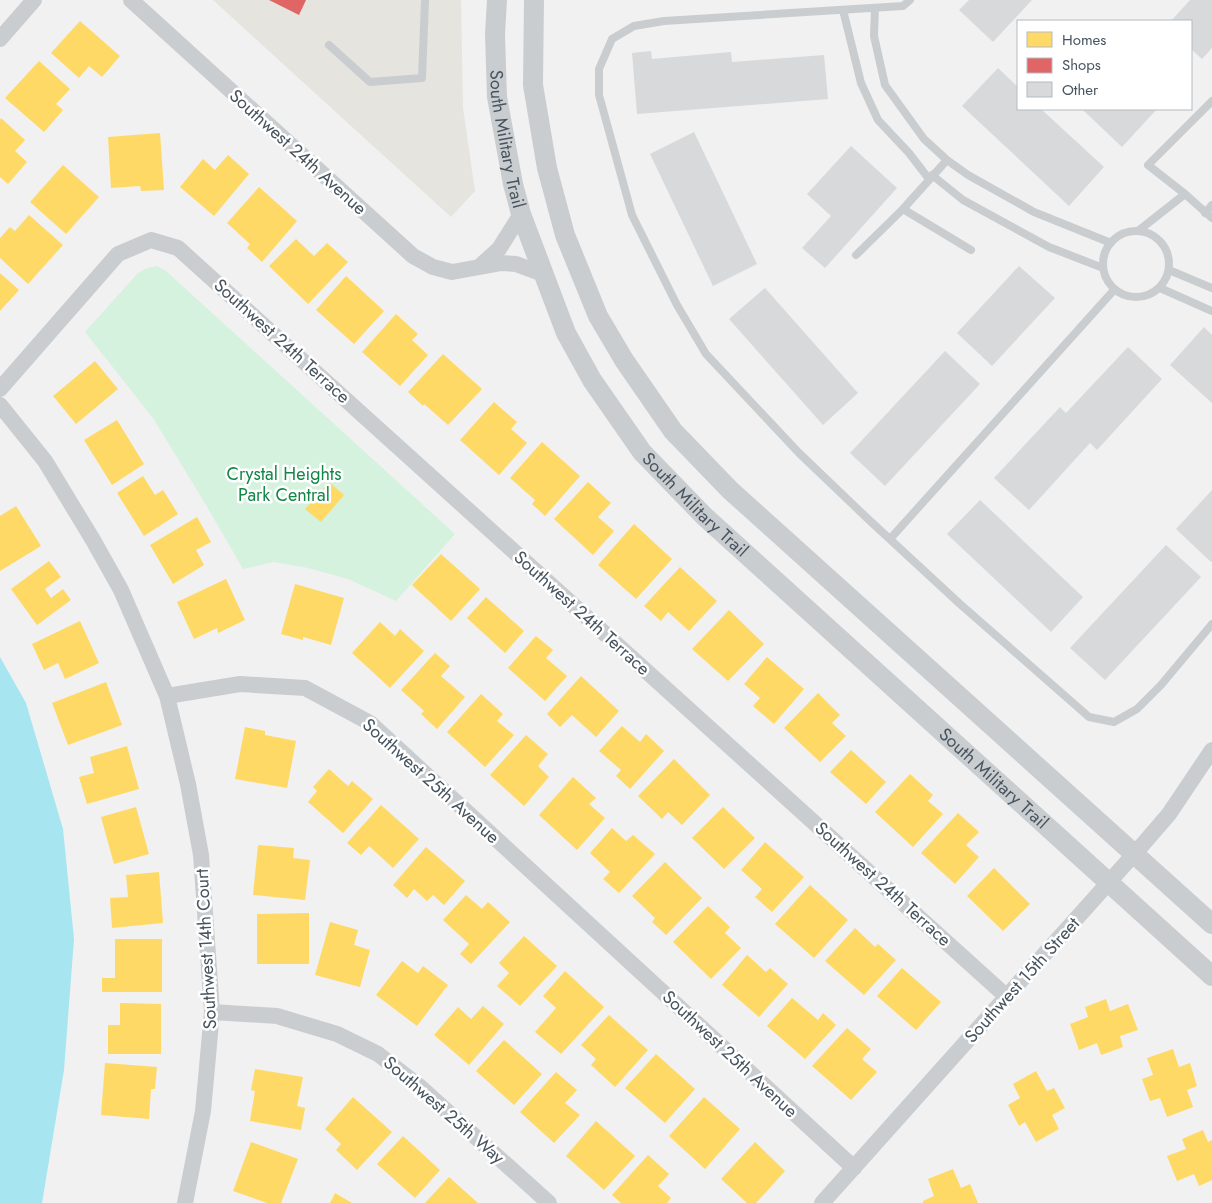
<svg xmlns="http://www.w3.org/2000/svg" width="1212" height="1203" font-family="Jost,sans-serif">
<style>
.commercial{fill:#e6e4df}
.green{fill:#d4f2de}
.water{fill:#a7e5f1}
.homes{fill:#ffd966}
.shops{fill:#e06666}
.building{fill:#d8d9db}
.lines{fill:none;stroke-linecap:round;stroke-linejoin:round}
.service{stroke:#cacdd0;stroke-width:8}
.minor{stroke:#cacdd0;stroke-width:16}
.tertiary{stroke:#cacdd0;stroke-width:20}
.labels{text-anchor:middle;stroke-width:5;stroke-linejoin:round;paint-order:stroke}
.street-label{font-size:18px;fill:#47545f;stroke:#fff}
.park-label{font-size:18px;fill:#128646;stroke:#fff}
</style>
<rect width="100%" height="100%" fill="#f1f1f1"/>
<!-- commercial -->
<path class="commercial" d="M213,0h248l2,108 12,83 -24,26z"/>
<!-- green -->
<path class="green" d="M157,266l9,5 289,263 -59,67 -48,-22 -40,-11 -34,-6 -31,7 -37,-64 -53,-87 -68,-86 53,-59 9,-5z"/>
<!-- water -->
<path class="water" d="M0,657l26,46 37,126 11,110 -10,131 -22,133h-42z"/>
<!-- homes -->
<path class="homes" d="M80,21l40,35 -18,21 -13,-11 -10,12 -28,-25z
M39,61l31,28 -14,15 7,6 -19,22 -39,-34z
M1,118l24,22 -10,11 12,11 -19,22 -8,-7v-57z
M160,133l4,57 -23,1 -1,-5 -29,2 -3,-51z
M228,155l21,19 -35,42 -34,-29 23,-28 12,11z
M63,165l36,32 -33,37 -36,-32z
M259,187l38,34 -35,41 -15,-14 3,-4 -23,-21z
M29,215l34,30 -35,39 -28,-26v-20l10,-11 5,4z
M296,239l18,17 13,-13 21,19 -40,42 -39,-38z
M0,273l19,17 -19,21z
M346,276l38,35 -30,33 -38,-34z
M396,314l22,20 -6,6 16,15 -28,31 -38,-34z
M443,354l39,35 -34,36 -24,-21 -1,2 -15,-14z
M95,361l23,28 -42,35 -23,-28z
M494,402l23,20 -6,7 16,14 -28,32 -39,-35z
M117,420l27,44 -32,21 -28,-45z
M542,442l38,34 -35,40 -13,-12 3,-4 -25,-22z
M143,476l12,19 8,-5 15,24 -34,22 -27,-43z
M329,482l15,13 -23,27 -16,-13z
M588,482l23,21 -13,14 16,14 -21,24 -39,-36z
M16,506l25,40 -41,25v-55z
M197,517l14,25 -15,8 8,15 -31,19 -23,-39z
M634,524l38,35 -36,40 -38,-34z
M441,554l39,35 -29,32 -39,-36z
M49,561l12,16 -16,12 6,9 12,-9 8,11 -34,25 -26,-36z
M680,567l37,34 -28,30 -21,-19 -7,9 -17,-15z
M226,579l19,41 -27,13 -1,-5 -23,11 -17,-37z
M295,584l49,14 -13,47 -28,-8v3l-22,-6z
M486,597l38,34 -19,22 -38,-35z
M729,610l35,34 -36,37 -36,-32z
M80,621l19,42 -34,16 -7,-16 -14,7 -12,-26z
M380,622l15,14 5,-7 24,22 -34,37 -38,-35z
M536,636l17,14 -7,8 21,18 -22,25 -37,-33z
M435,653l15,13 -9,10 24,21 -28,32 -16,-15 3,-3 -23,-21z
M767,657l37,32 -30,35 -21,-18 7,-8 -16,-14z
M581,676l38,35 -23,26 -24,-22 -12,12 -13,-13z
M106,682l16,43 -54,20 -16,-42z
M818,693l22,22 -8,8 14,13 -26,26 -36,-34z
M481,694l22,20 -6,7 17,14 -29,32 -38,-35z
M622,726l18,16 6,-8 18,17 -34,38 -14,-13 5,-6 -22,-19z
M245,727l20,4v4l31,6 -9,47 -52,-9z
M526,735l22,19 -10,12 11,11 -25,29 -34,-31z
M127,746l12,43 -52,15 -8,-27 15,-4 -4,-16z
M851,750l35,32 -20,22 -36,-32z
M674,759l36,36 -28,30 -14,-13 -6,7 -24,-23z
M329,769l19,17 4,-5 21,18 -30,34 -35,-31 9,-11 -4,-4z
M910,774l23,21 -5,6 15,13 -30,33 -38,-35z
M573,777l23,21 -7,6 16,14 -28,32 -38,-35z
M381,805l38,34 -26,29 -24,-22 -8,9 -14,-12z
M136,807l13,47 -35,10 -13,-47z
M723,807l32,31 -31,31 -32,-31z
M958,813l21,19 -13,13 13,12 -24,27 -34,-31z
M612,828l14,13 7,-6 22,19 -36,39 -16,-14 7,-7 -20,-19z
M765,842l39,35 -32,35 -17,-15 7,-8 -21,-19z
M258,845l36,3 -1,10 17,2 -5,40 -52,-5z
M426,847l39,34 -21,24 -11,-10 -6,6 -13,-12 -7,9 -14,-13z
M665,862l37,36 -36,37 -14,-13 3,-4 -23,-22z
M994,868l36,36 -27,27 -36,-35z
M159,872l4,51 -51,5 -2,-30 18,-1 -2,-22z
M810,885l38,35 -34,38 -39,-34z
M466,895l16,14 6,-7 22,20 -39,42 -11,-10 9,-10 -26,-24z
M708,906l22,21 -5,6 16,15 -30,31 -38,-37z
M309,913v51h-52v-50z
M330,922l28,8 -4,15 16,5 -10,37 -45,-12z
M855,928l20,19 3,-3 18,16 -32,35 -39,-34z
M524,936l33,30 -37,40 -23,-20 12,-13 -10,-10z
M115,939h47v53h-60v-14h13z
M747,955l19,17 4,-4 18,16 -29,33 -37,-32z
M402,961l16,12 5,-7 25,19 -31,41 -41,-31z
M902,968l39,34 -25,28 -39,-34z
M565,971l39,36 -43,47 -26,-22 21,-24 -13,-12z
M792,998l26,22 5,-7 13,12 -31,34 -38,-33z
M1106,999l4,12 18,-7 10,26 -18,6 3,11 -22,8 -4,-12 -18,7 -9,-26 18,-7 -3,-10z
M120,1003l41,1v50h-53v-29h12z
M483,1006l21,18 -35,41 -35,-30 24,-28 13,12z
M609,1015l39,35 -33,37 -24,-22 5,-6 -15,-14z
M847,1028l24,21 -9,10 15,13 -26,28 -39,-34z
M504,1040l38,34 -28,31 -38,-34z
M1173,1049l6,18 11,-4 7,23 -10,4 6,17 -26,10 -7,-19 -10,3 -8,-22 11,-4 -6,-17z
M656,1054l39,35 -30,34 -40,-35z
M105,1063l52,4 -2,22h-4l-2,30 -48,-4z
M255,1069l48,8 -6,29 8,2 -4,22 -51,-9 5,-30 -4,-1z
M1036,1071l11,20 7,-3 11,20 -13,7 7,14 -23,13 -11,-20 -6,4 -11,-21 12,-7 -7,-14z
M556,1072l21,18 -12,13 15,12 -26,28 -34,-31z
M353,1097l39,35 -35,38 -21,-20 5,-6 -16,-15z
M704,1097l36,32 -35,40 -36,-33z
M596,1121l39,35 -31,34 -38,-34z
M1203,1130l5,12 4,-2v40l-13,6 -5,-12 -17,7 -10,-25 19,-7 -4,-10z
M403,1136l37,34 -25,28 -38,-34z
M251,1142l47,17 -17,44h-14l-34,-12z
M755,1142l30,29 -29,32h-9l-26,-24z
M648,1155l21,19 -11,12 13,12 -4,5h-46l-9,-8z
M953,1169l8,19 9,-4 8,19h-55v-2l11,-5 -6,-17z
M449,1177l29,26h-53z
M335,1193l17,10h-22z"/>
<!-- shops -->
<path class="shops" d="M269,0h37l-7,15z"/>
<!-- building -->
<path class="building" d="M969,0h63l-39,42 -34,-32z
M1190,0h22v48l-10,11 -11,-10v-28h-20z
M651,51l1,8 79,-7 1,10 92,-7 4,44 -191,15 -5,-61z
M998,68l20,19v22h23l63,58 -35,39 -107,-100z
M1084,109h73l-35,38 -39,-37z
M694,132l63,132 -44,22 -63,-132z
M851,146l46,42 -72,80 -23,-20 29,-32 -24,-22z
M1019,266l36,32 -63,68 -35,-33z
M765,288l93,105 -35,32 -94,-106z
M1204,327l8,8v68l-42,-38z
M1128,347l34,32 -65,71 -7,-7 -61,67 -35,-32 66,-71 6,6z
M945,351l35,33 -95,102 -35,-33z
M1212,490v71l-1,1 -35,-33z
M980,500l103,97 -32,35 -104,-98z
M1166,545l35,32 -96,103 -35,-32z"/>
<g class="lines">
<!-- service -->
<path class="service" d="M910,0l-7,6 -239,15 -30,5 -22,13 -13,30v26l33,120 45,90 29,49 93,99 69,66 92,85 129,113 25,5 23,-13 24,-24 51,-61
M875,8l-1,28 11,49 39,54 23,21 21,15 66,37 77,31
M843,10l18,73 17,37 31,33 20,26
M329,45l41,37 52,-4 3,-78
M947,160l-44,49 68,41
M932,175l31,25 86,47 54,21
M1185,194l-37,-29 64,-64
M1205,213l7,-8
M1103 264a33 33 0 1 1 66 0a33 33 0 1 1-66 0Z
M1138,231l47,-37 27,24
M856,255l47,-46
M1169,270l43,18
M1160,288l52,23
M890,539l224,-249"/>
<!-- minor -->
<path class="minor" d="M131,0l282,256 20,11 19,5 50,-9 14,1 27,10
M0,39l34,-39
M479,267l20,-18 22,-35
M0,389l118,-135 33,-14 27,8 829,749
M0,405l45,56 48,79 28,50 46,106 73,-12 65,4 65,35 484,445
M167,696l21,88 13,71 11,157 -9,99 -18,92
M212,1012l65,4 60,18 41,20 41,32 130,117
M822,1203l322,-360 25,-29 43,-64"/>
<!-- tertiary -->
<g class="tertiary">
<path id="s1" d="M497,0l-2,34 2,63 16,87 8,30 45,119 26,47 50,72 62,64 508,460"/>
<path d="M534,0l-1,85 14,83 18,67 33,81 26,44 49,71 57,59 482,434"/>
</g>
</g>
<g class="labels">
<!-- street labels -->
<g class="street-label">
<text dy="6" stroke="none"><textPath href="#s1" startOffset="140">South Military Trail</textPath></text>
<text transform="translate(298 152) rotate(42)" y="6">Southwest 24th Avenue</text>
<text transform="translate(282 341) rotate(42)" y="6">Southwest 24th Terrace</text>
<text dy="6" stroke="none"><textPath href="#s1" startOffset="560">South Military Trail</textPath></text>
<text transform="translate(582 613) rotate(42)" y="6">Southwest 24th Terrace</text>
<text dy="6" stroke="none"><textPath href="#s1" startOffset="965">South Military Trail</textPath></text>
<text transform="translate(431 781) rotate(42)" y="6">Southwest 25th Avenue</text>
<text transform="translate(883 884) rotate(42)" y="6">Southwest 24th Terrace</text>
<text transform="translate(206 949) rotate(-93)" y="6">Southwest 14th Court</text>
<text transform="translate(1022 980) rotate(-48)" y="6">Southwest 15th Street</text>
<text transform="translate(730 1054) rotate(43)" y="6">Southwest 25th Avenue</text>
<text transform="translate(444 1110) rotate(41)" y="6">Southwest 25th Way</text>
</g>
<!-- park labels -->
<g class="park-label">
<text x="284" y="480">Crystal Heights<tspan x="284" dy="21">Park Central</tspan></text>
</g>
</g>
<!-- legend -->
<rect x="1017" y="20" width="175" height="90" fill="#ffffff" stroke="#b5bbbf"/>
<rect x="1027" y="32" width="25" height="15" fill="#ffd966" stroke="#b5bbbf"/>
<text x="1062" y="45" font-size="15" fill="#47545f">Homes</text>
<rect x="1027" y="58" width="25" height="15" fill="#e06666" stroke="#b5bbbf"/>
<text x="1062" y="70" font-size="15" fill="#47545f">Shops</text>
<rect x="1027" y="82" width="25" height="15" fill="#d8d9db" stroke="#b5bbbf"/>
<text x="1062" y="95" font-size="15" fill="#47545f">Other</text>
</svg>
